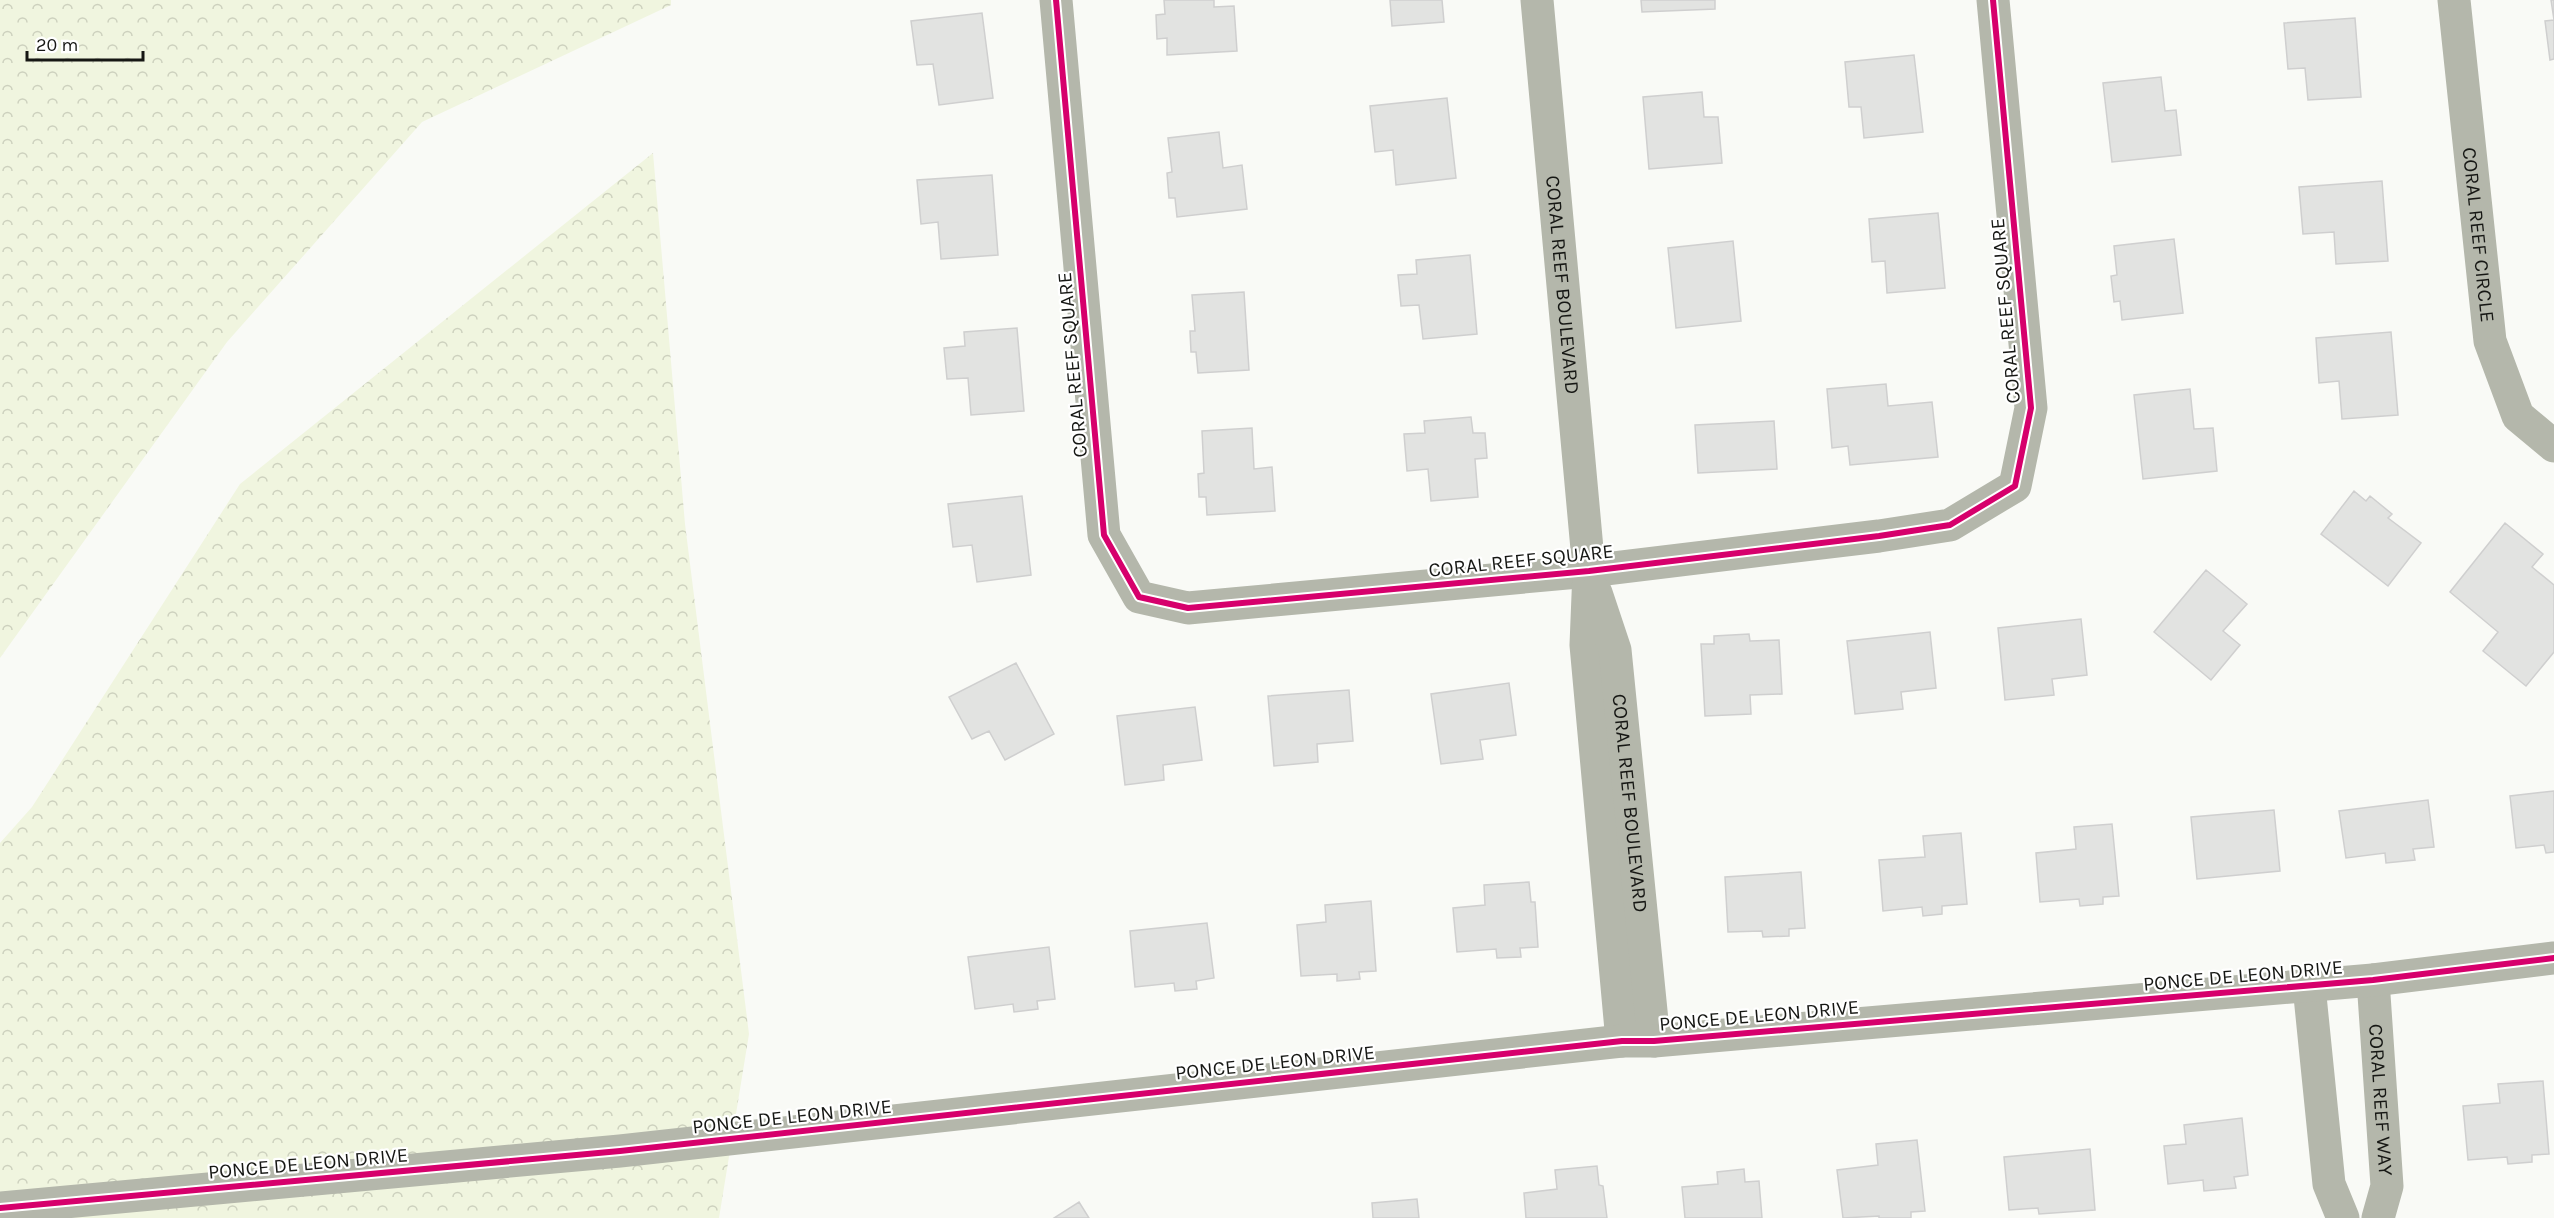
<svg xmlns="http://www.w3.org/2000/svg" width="2554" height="1218" font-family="Karla,sans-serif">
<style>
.forest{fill:url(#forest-crowns)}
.building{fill:#e2e3e1;stroke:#cfcfcf;stroke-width:1.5}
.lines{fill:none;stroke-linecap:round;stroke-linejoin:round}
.street{stroke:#b4b7ab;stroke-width:33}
.cycleway-casing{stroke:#fff;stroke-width:10}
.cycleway{stroke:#d6006c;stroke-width:6}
.labels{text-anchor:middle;stroke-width:4.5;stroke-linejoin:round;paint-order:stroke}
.street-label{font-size:20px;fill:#161714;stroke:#fff}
</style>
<defs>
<pattern id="forest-crowns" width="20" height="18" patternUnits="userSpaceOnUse" patternTransform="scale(1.5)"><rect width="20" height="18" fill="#f0f5df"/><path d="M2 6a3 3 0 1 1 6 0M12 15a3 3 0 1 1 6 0" fill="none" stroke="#cdd1be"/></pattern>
</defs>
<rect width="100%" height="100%" fill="#f9faf6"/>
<!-- forest -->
<path class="forest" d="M0,0h671v5l-249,117 -195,220 -227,316z
M653,153l32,371 64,510 -30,184h-719v-375l32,-36 208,-323z"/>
<!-- building -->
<path class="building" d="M1164,0h50v7l20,-1 3,45 -70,4v-17l-10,1 -1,-24 9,-1z
M1390,0h52l2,22 -52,4z
M1641,0h74v9l-73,3z
M2551,0h3v59l-4,1 -5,-39 9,-1z
M982,13l11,85 -54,7 -6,-41 -16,1 -6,-44z
M2355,18l6,79 -53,3 -3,-32 -17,1 -4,-46z
M1914,55l9,77 -59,6 -3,-31h-12l-4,-45z
M2161,77l4,34 11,-1 5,45 -69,7 -9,-79z
M1702,92l2,25h14l4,46 -73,6 -6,-72z
M1447,98l9,80 -60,7 -3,-35 -18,2 -5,-46z
M1219,132l4,36 19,-3 5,44 -70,8 -2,-19h-6l-2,-25 5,-1 -4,-34z
M992,175l6,80 -57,4 -3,-37 -17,2 -4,-44z
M2382,181l6,80 -52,3 -2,-32 -31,2 -4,-47z
M1938,213l7,75 -58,5 -2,-32 -13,1 -3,-43z
M2174,239l9,74 -61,7 -2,-19 -6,1 -3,-26 6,-1 -3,-29z
M1733,241l8,80 -65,7 -8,-80z
M1470,255l7,79 -54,5 -4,-34 -18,1 -3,-31 19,-1 -1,-14z
M1244,292l5,78 -51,3 -2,-21h-5l-1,-21h5l-3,-36z
M1017,328l7,83 -53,4 -3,-37 -21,1 -3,-31 21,-2 -1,-14z
M2391,332l7,83 -56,4 -3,-38 -20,2 -3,-45z
M1886,384l2,22 44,-4 6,55 -88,8 -2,-19 -16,2 -5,-59z
M2190,389l4,40 19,-1 4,43 -74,8 -9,-84z
M1471,417l2,16h12l2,25 -12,1 3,38 -47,4 -3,-32 -21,2 -3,-37 21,-1 -1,-12z
M1774,421l3,48 -79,4 -3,-48z
M1252,428l2,41 18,-2 3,44 -68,4 -1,-18h-7l-1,-23 6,-1 -2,-42z
M2354,491l12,10 4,-5 22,18 -4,4 33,25 -33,43 -67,-52z
M1022,496l9,79 -54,7 -5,-37 -19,2 -5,-43z
M2505,523l38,31 -11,13 22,18v67l-28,34 -43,-35 15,-19 -48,-40z
M2206,570l41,34 -24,27 17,14 -29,35 -57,-48z
M2081,619l6,56 -35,4 2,16 -49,5 -7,-72z
M1930,632l6,56 -35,4 2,17 -48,5 -8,-73z
M1749,634l1,7 29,-1 3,54 -32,1 1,19 -46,2 -4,-72h13v-8z
M1016,663l38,71 -49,26 -16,-29 -17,8 -23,-42z
M1509,683l7,52 -36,5 3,19 -42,5 -10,-70z
M1349,690l4,51 -36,3 1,18 -44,4 -6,-70z
M1195,707l7,53 -39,5 1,15 -39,5 -8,-69z
M2554,791v61l-8,1 -2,-8 -28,3 -6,-52z
M2428,800l6,47 -21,2 2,11 -29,3 -1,-10 -39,5 -7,-47z
M2274,810l6,61 -83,8 -6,-62z
M2112,824l7,72 -16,1v7l-23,2 -1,-7 -39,3 -4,-49 40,-4 -2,-22z
M1961,833l6,71 -25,2v8l-19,2 -1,-9 -39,4 -4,-51 46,-3 -2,-21z
M1801,872l4,56 -16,1v7l-26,1 -1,-6 -34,1 -3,-55z
M1529,882l2,20h4l3,45 -18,1 1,9 -24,1 -1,-9 -39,3 -4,-44 32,-3 -1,-20z
M1371,901l5,70 -17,1 1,7 -23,2v-7l-36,2 -4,-51 29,-3 -1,-17z
M1207,923l7,55 -18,3 1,8 -22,2 -1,-8 -39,4 -5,-56z
M1049,947l6,52 -18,2 1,8 -24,3 -1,-8 -38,5 -7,-52z
M2543,1081l6,73 -17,1v7l-24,2 -1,-7 -39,3 -5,-54 37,-3 -2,-19z
M2242,1118l6,57 -14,2 2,11 -32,3 -1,-11 -35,4 -4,-38 22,-2 -2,-19z
M1917,1140l8,71 -14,1v6h-32v-2l-36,2 -6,-48 41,-5 -2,-21z
M2090,1149l5,61 -56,4 -1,-6 -29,2 -5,-53z
M1597,1166l2,19 4,1 4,32h-81l-2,-25 33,-4 -2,-19z
M1744,1169l1,13 14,-1 3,37h-77l-3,-31 36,-3 -1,-12z
M1417,1199l2,19h-46l-1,-15z
M1079,1202l10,16h-35z"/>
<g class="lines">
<!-- street -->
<g class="street">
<path d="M1056,0l48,535 35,62 49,11 401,-37 290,-35 71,-11 65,-39 16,-78 -38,-408"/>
<path id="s1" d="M1537,0l52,571 -3,74 36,396"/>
<path id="s2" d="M2454,0l36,341 28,75 36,30"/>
<path id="s3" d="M1596,593l19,57 39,391"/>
<path id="s4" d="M2373,980l14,206 -9,32"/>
<path d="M2309,986l20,198 14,34"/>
<path d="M0,1208l620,-57 1002,-110h32l719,-61 181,-22"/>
</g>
<!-- cycleway casing -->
<g class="cycleway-casing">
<path id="cycleway" d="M1056,0l48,535 35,62 49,11 401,-37 290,-35 71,-11 65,-39 16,-78 -38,-408
M0,1208l620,-57 1002,-110h32l719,-61 181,-22"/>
</g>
<!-- cycleway -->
<use href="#cycleway" class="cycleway"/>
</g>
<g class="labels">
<!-- street labels -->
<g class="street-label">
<text dy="7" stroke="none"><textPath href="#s2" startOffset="236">CORAL REEF CIRCLE</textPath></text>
<text dy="7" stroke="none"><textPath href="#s1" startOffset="286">CORAL REEF BOULEVARD</textPath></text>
<text transform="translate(2005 311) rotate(-95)" y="7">CORAL REEF SQUARE</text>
<text transform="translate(1072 365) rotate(-95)" y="7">CORAL REEF SQUARE</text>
<text transform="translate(1521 560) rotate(-6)" y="7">CORAL REEF SQUARE</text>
<text dy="7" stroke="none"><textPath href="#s3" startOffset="214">CORAL REEF BOULEVARD</textPath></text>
<text transform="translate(2243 975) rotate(-5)" y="7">PONCE DE LEON DRIVE</text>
<text transform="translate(1759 1015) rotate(-5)" y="7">PONCE DE LEON DRIVE</text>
<text transform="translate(1275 1062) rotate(-6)" y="7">PONCE DE LEON DRIVE</text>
<text dy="7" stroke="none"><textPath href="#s4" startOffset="120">CORAL REEF WAY</textPath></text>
<text transform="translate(792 1116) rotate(-6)" y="7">PONCE DE LEON DRIVE</text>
<text transform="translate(308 1163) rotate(-5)" y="7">PONCE DE LEON DRIVE</text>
</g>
</g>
<!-- scale -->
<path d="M27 51v9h116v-9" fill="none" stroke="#161714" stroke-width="3"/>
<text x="36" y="51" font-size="18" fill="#161714" stroke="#ffffff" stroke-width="4.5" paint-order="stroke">20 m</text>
</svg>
